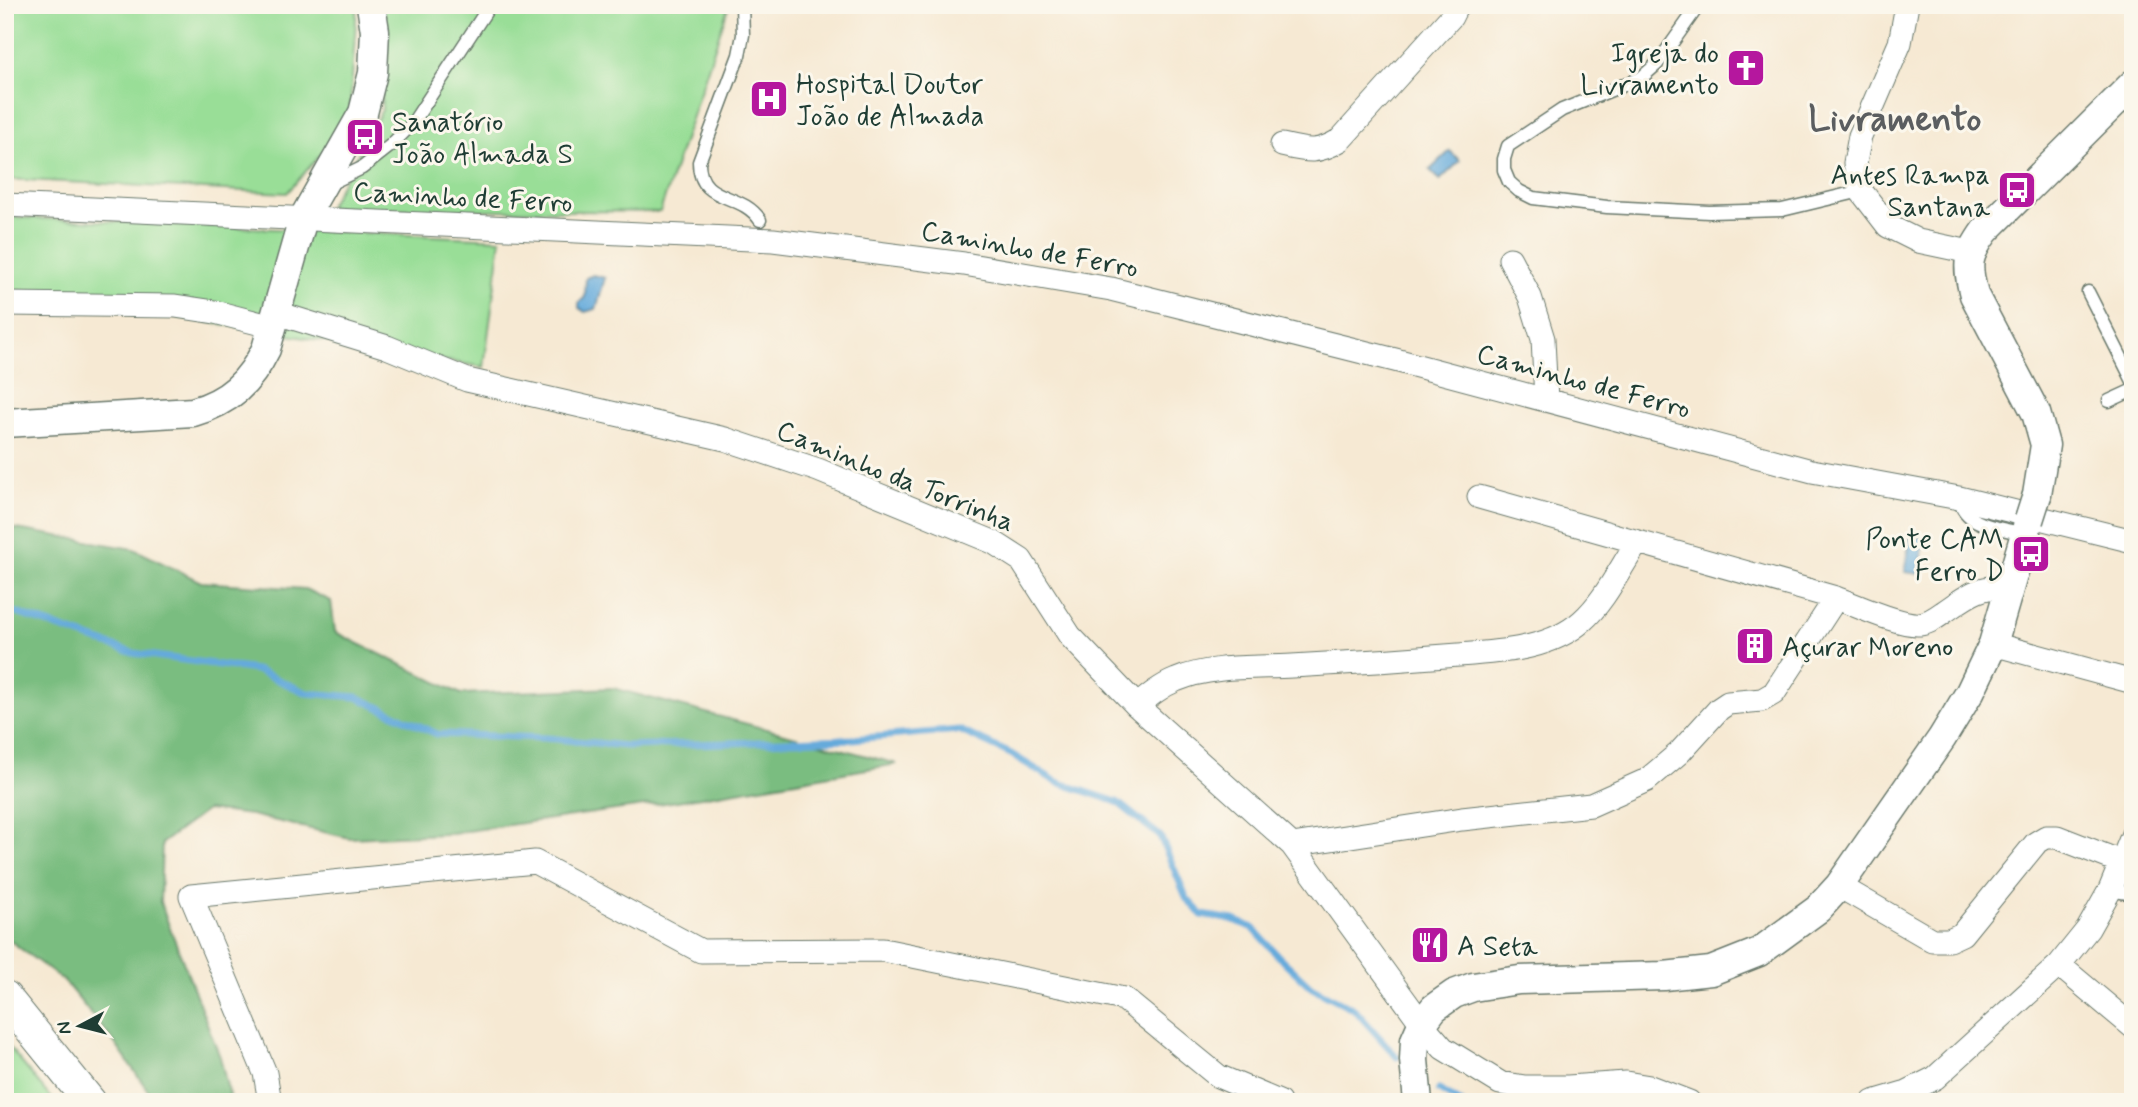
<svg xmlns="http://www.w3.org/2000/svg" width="2138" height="1107" font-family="Mynerve,sans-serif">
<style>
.green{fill:#99de97;stroke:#5c8e66;stroke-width:2}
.forest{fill:#7abd80;stroke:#4c7d5a;stroke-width:2}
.water{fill:#65aadb;stroke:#427488;stroke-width:2}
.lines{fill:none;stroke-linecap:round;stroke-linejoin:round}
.stream{stroke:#65aadb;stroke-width:7}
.service-casing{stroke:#6a796c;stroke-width:15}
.minor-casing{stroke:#6a796c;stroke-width:25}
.tertiary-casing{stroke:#6a796c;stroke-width:31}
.secondary-casing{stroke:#6a796c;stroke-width:34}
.service{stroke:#fff;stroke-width:12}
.minor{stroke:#fff;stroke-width:23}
.tertiary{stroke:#fff;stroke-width:28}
.secondary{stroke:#fff;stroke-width:32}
.tertiary-bridge-casing{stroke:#6a796c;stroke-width:31;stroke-linecap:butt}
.tertiary-bridge{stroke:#fff;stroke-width:28}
.labels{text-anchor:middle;stroke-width:6;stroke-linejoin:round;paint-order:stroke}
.poi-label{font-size:28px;fill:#1f3d34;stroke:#fbf7ec;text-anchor:start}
.street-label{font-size:28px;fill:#1f3d34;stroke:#fbf7ec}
.district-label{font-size:35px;font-weight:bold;fill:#5b5e60;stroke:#fbf7ec}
</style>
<rect width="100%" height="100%" fill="#fbf7ec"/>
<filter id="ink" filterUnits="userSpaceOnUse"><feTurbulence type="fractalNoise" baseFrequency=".0143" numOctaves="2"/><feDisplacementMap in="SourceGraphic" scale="14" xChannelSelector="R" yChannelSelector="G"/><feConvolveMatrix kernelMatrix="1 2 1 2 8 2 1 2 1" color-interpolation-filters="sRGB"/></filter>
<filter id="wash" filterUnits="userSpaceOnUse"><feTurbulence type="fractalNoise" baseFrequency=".00686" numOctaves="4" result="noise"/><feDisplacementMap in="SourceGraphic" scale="28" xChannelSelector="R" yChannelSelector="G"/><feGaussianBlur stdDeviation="1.57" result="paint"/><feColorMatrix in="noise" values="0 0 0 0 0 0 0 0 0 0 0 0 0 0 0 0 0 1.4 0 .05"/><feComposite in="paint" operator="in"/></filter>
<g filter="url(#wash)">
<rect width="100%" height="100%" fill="#f6e9d3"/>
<!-- green -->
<path class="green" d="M5,5h352l-8,117 -62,71 -282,-14z
M380,5h349l-69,207 -332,-4 54,-98z
M5,217l496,22 -17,128 -479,-78z
M5,1042l49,60h-49z"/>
<!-- forest -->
<path class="forest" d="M5,527l129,22 67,33 104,7 26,12 4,31 126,62 152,-6 284,76 -232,39 -220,31 -96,4 -98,-23 -44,-5 -45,33 -2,59 60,155 11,45h-75l-42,-60 -50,-61 -59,-44z"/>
<!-- water -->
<path class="water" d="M1450,151l10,10 -20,19 -10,-10z
M593,275l12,3 -9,31 -11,3 -6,-4v-5l6,-6 1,-19z
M1910,537l14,1 -4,36 -15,-2z"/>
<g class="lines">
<!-- stream -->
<path class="stream" d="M5,609l128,44 123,17 51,23 50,4 80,37 110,4 79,8 226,-7 107,-9 52,24 46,28 60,20 43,34 27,63 15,16 32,5 19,8 26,29 32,30 43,22 43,48
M1439,1090l21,12"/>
</g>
</g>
<g filter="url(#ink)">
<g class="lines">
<!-- service casing -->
<g class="service-casing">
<path id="service" d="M742,5l1,30 -4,20 -40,107c0,42 42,29 61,58
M1699,5l-42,59 -16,14 -79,32 -54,36 -4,13v11l5,12 10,9 14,7 74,9 102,5 73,-2 79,-19
M327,185l35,-17 28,-22 22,-22 78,-119
M2088,292l45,89
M2109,401l24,-11
M1959,498c6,29 39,29 65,36
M2110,890l23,4"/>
</g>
<!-- minor casing -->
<g class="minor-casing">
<path id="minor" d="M1907,5l-7,38 -40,93 -5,27 6,28 27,35 30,15 52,11
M1282,145c25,6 35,9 58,-5l111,-123 6,-12
M5,205l768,35 191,24 147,25 284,71 417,111 147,27 174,43
M1510,259l20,38 13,42 3,61
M5,304l170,2 40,6 58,15
M277,313l110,34 80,33 258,59 93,31 175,72 28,18 49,76 67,70 155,139 130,179 21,24 57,35 25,4h43l58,-4 24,4 39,15
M1479,497l357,101c20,7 64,28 84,26 9,-1 17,-7 24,-12 23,-16 37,-28 65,-24
M1993,644l140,38
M1137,706c12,-10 24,-20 39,-26 35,-15 78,-12 116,-14 60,-3 120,-7 180,-12 37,-3 81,-7 110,-33 23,-20 38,-53 55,-78
M1292,845l170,-26 129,-14 56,-25 32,-27 40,-44 9,-6 34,-3 12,-7 62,-95
M1839,886l93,54h17l13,-6 74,-91 10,-6h11l64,25
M2059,965l74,62
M270,1102l-5,-29 -74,-177 344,-34 166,89 182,-1 241,49 94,77 61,26
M1873,1102l34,-10 28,-14 124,-113 29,-36 22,-39 23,-56"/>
</g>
<!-- tertiary casing -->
<g class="tertiary-casing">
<path id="tertiary" d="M5,423l188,-11c36,-10 57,-30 73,-63l37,-130 60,-106 10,-40 2,-42 -4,-26
M2037,495l8,-50 -9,-32 -62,-118c-8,-31 -7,-39 11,-64l148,-147
M1418,1102l-4,-42 1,-20 7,-16 12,-16 20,-14 19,-7 46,-7 145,-4 47,-5 48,-19 59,-43 21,-23 103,-148 28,-46 23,-48 36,-124"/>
</g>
<!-- secondary casing -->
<g class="secondary-casing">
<path id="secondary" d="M5,997l85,105"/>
</g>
<!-- service -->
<use href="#service" class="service"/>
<!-- minor -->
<use href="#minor" class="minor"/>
<!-- tertiary -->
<use href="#tertiary" class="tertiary"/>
<!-- secondary -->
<use href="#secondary" class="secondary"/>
<!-- tertiary-bridge casing -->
<g class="tertiary-bridge-casing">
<path id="tertiary-bridge" d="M2029,520l8,-25"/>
</g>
<!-- tertiary-bridge -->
<use href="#tertiary-bridge" class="tertiary-bridge"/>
</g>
</g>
<!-- icons -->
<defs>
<g id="church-square" transform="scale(2.0125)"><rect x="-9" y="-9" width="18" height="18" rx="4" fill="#b5179e" stroke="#fbf7ec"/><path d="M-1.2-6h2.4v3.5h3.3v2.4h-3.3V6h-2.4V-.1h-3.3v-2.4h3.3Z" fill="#fff"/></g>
<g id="hospital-square" transform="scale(2.0125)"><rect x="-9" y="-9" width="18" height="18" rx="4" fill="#b5179e" stroke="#fbf7ec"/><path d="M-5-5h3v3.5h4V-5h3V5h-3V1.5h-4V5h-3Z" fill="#fff"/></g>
<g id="bus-square" transform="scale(2.0125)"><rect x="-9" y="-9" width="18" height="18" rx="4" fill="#b5179e" stroke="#fbf7ec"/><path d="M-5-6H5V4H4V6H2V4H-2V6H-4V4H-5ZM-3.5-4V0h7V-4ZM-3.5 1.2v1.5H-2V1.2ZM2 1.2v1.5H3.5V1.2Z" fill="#fff"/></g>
<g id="building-square" transform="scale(2.0125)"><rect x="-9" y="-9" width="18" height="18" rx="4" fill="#b5179e" stroke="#fbf7ec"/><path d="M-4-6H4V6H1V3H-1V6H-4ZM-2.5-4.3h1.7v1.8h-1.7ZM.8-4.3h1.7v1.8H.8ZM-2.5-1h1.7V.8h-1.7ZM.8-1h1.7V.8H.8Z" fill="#fff"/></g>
<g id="restaurant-square" transform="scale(2.0125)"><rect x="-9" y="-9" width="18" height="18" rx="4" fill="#b5179e" stroke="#fbf7ec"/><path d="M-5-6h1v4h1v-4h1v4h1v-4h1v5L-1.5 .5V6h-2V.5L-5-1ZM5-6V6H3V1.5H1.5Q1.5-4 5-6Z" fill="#fff"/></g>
</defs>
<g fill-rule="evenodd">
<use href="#church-square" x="1746" y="68"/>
<use href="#hospital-square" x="769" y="99"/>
<use href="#bus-square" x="365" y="137"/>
<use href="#bus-square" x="2017" y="190"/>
<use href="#bus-square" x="2031" y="554"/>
<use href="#building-square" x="1755" y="646"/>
<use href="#restaurant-square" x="1430" y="945"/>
</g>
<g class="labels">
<!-- poi labels -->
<g class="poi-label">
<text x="1719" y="62" text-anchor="end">Igreja do<tspan x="1719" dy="32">Livramento</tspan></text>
<text x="796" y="93">Hospital Doutor<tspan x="796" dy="32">João de Almada</tspan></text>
<text x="392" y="131">Sanatório<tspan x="392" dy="32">João Almada S</tspan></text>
<text x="1990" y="184" text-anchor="end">Antes Rampa<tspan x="1990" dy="32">Santana</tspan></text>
<text x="2004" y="548" text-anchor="end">Ponte CAM<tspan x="2004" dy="32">Ferro D</tspan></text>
<text x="1782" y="656">Açurar Moreno</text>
<text x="1457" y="955">A Seta</text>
</g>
<!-- street labels -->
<g class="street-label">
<text transform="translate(463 196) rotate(3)" y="10">Caminho de Ferro</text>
<text transform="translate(1030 248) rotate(10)" y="10">Caminho de Ferro</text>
<text transform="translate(1584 380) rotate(15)" y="10">Caminho de Ferro</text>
<text transform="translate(896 475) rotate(22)" y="10">Caminho da Torrinha</text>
</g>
<!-- district labels -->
<g class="district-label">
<text x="1895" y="130">Livramento</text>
</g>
</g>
<!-- margin -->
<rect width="2138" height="1107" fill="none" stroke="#fbf7ec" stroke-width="28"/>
<!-- north arrow -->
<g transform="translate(80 1026) rotate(263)" stroke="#fbf7ec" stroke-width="5" paint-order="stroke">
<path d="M0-5L12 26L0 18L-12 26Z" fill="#1f3d34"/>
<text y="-10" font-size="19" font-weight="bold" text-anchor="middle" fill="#1f3d34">N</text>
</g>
</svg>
